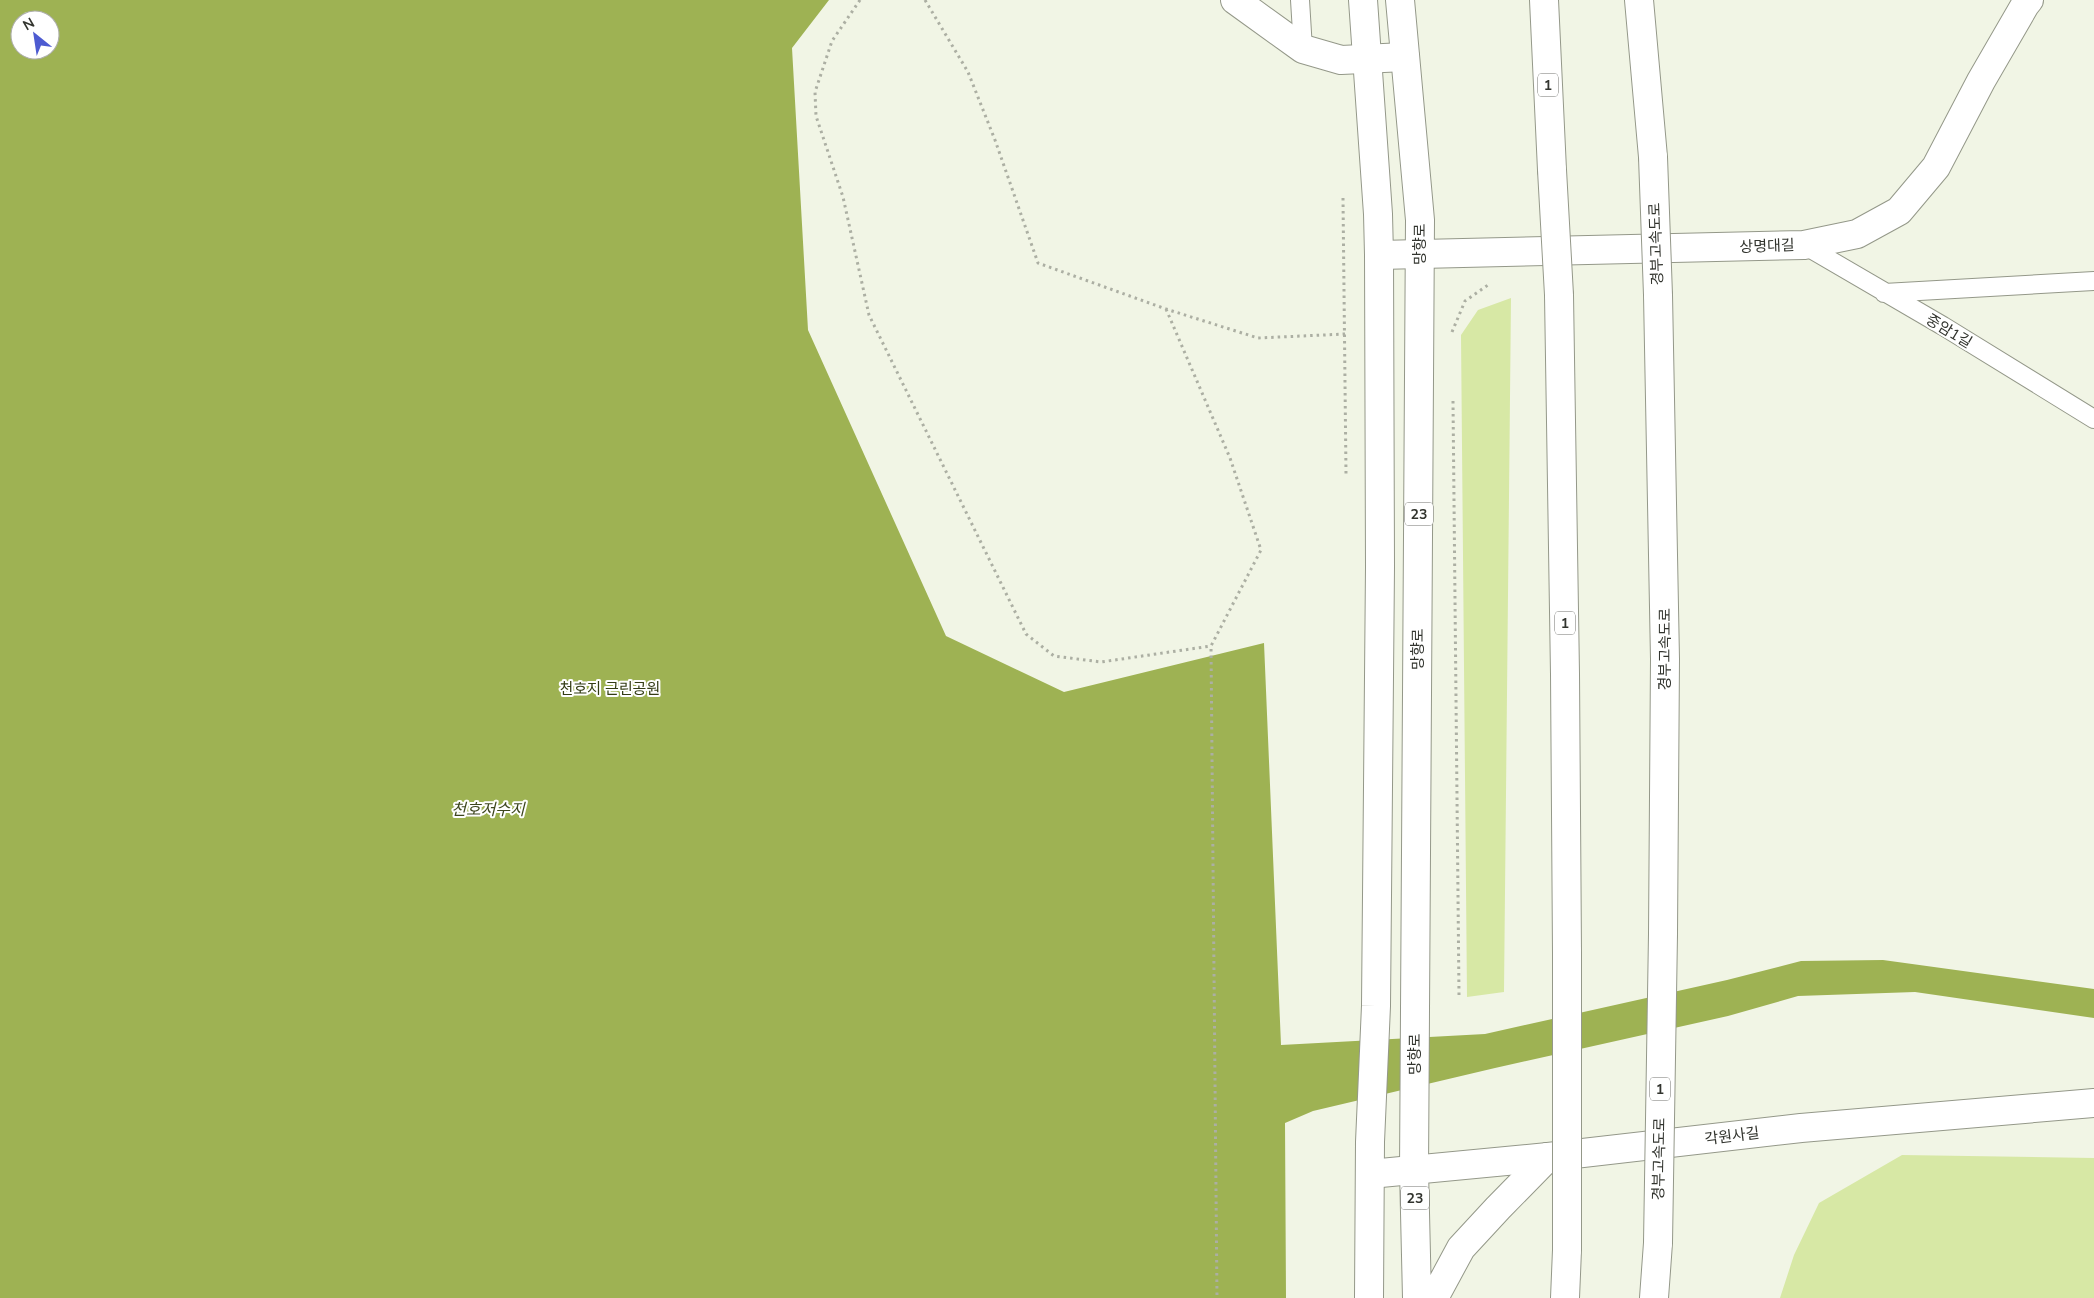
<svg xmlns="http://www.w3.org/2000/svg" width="2094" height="1298" font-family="'Nunito Sans','Noto Sans KR',sans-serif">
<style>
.green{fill:#d7e8a5}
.water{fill:#9eb253;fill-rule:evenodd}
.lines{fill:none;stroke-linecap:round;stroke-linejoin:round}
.service-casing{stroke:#949889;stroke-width:20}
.minor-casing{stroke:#949889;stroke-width:30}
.tertiary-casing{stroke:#949889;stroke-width:30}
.primary-casing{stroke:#949889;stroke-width:30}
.motorway-casing{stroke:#949889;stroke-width:30}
.path{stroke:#acafa3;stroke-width:3;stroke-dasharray:2.5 4;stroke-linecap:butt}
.service{stroke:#fff;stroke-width:18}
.minor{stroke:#fff;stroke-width:28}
.tertiary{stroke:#fff;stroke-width:28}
.primary{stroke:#fff;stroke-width:28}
.motorway{stroke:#fff;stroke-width:28}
.motorway-bridge-casing{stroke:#949889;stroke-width:30;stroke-linecap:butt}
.motorway-bridge{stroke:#fff;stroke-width:28}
.labels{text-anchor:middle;stroke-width:4;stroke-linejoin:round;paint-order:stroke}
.shield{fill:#fff;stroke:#70716d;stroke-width:1}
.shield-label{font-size:14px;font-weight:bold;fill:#32342e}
.street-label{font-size:15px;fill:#32342e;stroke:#fff}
.park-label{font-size:15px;fill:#333c14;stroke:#fff}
.water-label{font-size:16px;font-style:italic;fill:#3d461e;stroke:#fff}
</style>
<rect width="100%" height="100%" fill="#f1f5e5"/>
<!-- green -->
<path class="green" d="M1511,298l-7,694 -37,5 -6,-662 17,-25z
M1902,1155l192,3v140h-314l14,-43 25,-52z"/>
<!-- water -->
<path class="water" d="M0,0h829l-37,48 16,282 138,306 118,56 200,-49 17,402 204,-11 242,-54 74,-19 82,-1 211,29v29l-179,-26 -117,4 -70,20 -233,52 -182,43 -28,12 1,175h-1286zM20,20h30v30h-30z"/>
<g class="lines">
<!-- service casing -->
<g class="service-casing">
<path id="service" d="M1300,0l3,49
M1804,245l139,81 151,93
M1884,293l210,-12"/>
</g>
<!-- minor casing -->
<g class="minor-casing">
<path id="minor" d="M1379,255l425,-10 53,-11 42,-23 37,-44 45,-86 44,-76 4,-5
M1370,1174l178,-17"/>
</g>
<!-- tertiary casing -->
<g class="tertiary-casing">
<path id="tertiary" d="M1235,0l68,49 38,11 64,-3
M1548,1157l253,-29 293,-25"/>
</g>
<!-- primary casing -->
<g class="primary-casing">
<path id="primary" d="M1363,0l15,214 1,41 1,312 -4,439 -6,136 -1,156
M1400,0l20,220 -6,950 3,128
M1434,1298l27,-50 37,-40 50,-51"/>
</g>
<!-- motorway casing -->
<g class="motorway-casing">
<path id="motorway" d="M1544,0l8,170
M1639,0l14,157
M1559,295l6,379 2,278
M1658,295l7,364 -2,275
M1565,1298l2,-48
M1654,1298l4,-55"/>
</g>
<!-- path -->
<path class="path" d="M860,0l-28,41 -17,51 1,24 27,81 26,118 157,319 28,22 47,6 110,-16
M925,0l43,72 27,68 43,123 128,46 92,29 87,-4
M1343,198l3,276
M1166,309l64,149 31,92 -50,96 6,652
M1452,332l13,-31 23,-16
M1453,401l6,594"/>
<!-- service -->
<use href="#service" class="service"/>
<!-- minor -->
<use href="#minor" class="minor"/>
<!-- tertiary -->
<use href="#tertiary" class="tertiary"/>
<!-- primary -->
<use href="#primary" class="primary"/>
<!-- motorway -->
<use href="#motorway" class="motorway"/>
<!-- motorway-bridge casing -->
<g class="motorway-bridge-casing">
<path id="motorway-bridge" d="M1653,157l5,138
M1552,170l7,125
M1658,1243l5,-309
M1567,1250v-298"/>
</g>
<!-- motorway-bridge -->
<use href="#motorway-bridge" class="motorway-bridge"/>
</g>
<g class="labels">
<!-- shield labels -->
<g class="shield">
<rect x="1538" y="73.5" width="20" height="23" rx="4"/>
<rect x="1405" y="502.5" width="28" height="23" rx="4"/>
<rect x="1555" y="611.5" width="20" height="23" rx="4"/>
<rect x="1650" y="1077.5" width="20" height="23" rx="4"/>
<rect x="1401" y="1186.5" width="28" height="23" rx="4"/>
</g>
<g class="shield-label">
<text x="1548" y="90">1</text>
<text x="1419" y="519">23</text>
<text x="1565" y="628">1</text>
<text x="1660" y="1094">1</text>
<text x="1415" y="1203">23</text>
</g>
<!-- street labels -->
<g class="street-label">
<text transform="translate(1420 244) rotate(-90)" y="5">망향로</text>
<text transform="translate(1656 244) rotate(-92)" y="5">경부고속도로</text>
<text transform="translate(1767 246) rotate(-2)" y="5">상명대길</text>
<text transform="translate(1949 331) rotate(31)" y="5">중암1길</text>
<text transform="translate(1418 649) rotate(-90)" y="5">망향로</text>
<text transform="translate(1665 649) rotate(-90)" y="5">경부고속도로</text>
<text transform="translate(1415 1054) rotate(-90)" y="5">망향로</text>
<text transform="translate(1732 1136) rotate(-7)" y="5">각원사길</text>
<text transform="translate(1659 1159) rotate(-89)" y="5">경부고속도로</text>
</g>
<!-- park labels -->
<g class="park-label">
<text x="610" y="694">천호지 근린공원</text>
</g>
<!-- water labels -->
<g class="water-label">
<text x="488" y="815">천호저수지</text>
</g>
</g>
<!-- north arrow -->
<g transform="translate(35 35) rotate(330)"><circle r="24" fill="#ffffff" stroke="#adaeab"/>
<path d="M0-4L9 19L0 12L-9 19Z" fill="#4d5bd1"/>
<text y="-8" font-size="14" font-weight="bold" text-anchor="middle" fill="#32342e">N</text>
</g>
</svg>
